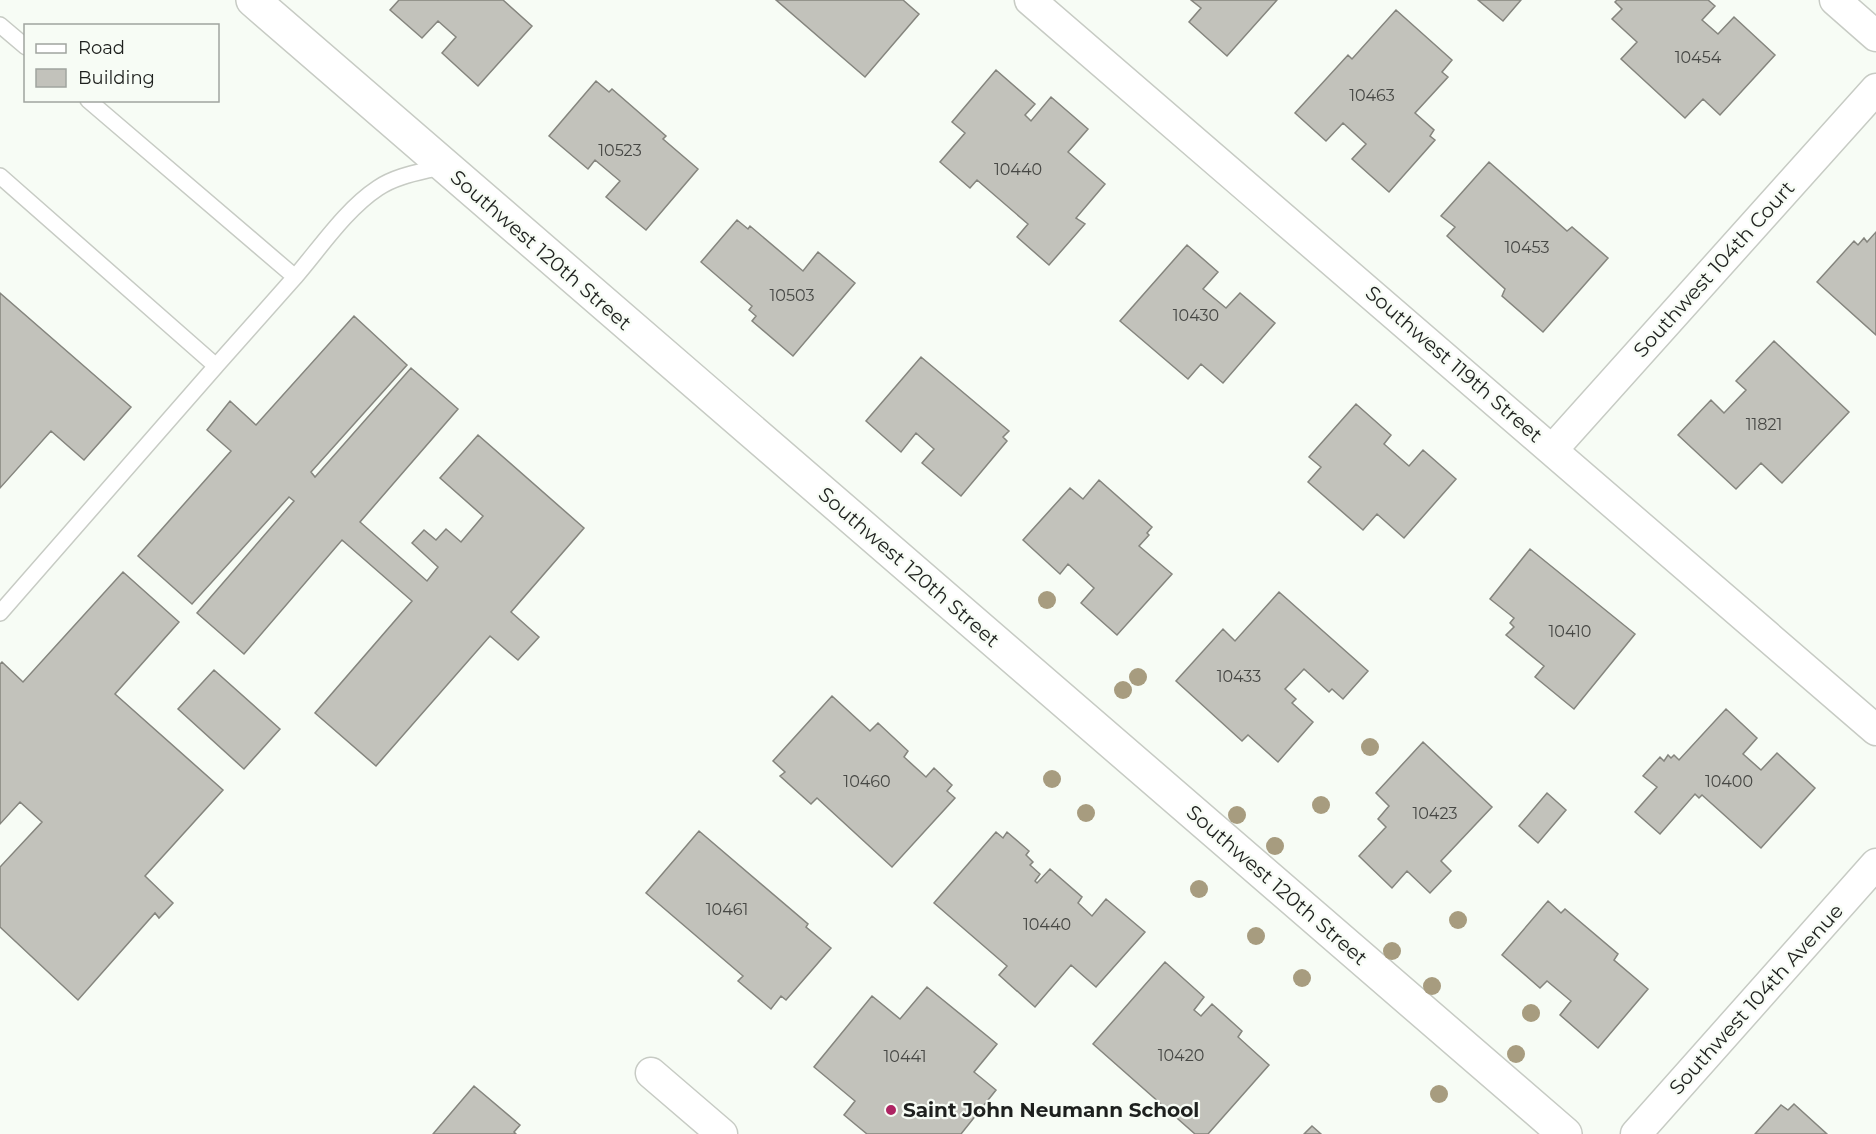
<svg xmlns="http://www.w3.org/2000/svg" width="1876" height="1134" font-family="Montserrat,sans-serif">
<style>
.building{fill:#c2c2bb;stroke:#85857e;stroke-width:1.5}
.lines{fill:none;stroke-linecap:round;stroke-linejoin:round}
.lane-casing{stroke:#c7cbc4;stroke-width:18}
.street-casing{stroke:#c7cbc4;stroke-width:33}
.secondary-casing{stroke:#c7cbc4;stroke-width:36}
.lane{stroke:#fff;stroke-width:15}
.street{stroke:#fff;stroke-width:30}
.secondary{stroke:#fff;stroke-width:33}
.tree{fill:#a79c7f}
.poi-dot{fill:#ae2463;stroke:#f7fcf5;stroke-width:2}
.labels{text-anchor:middle;stroke-width:4.5;stroke-linejoin:round;paint-order:stroke}
.number-label{font-size:16px;fill:#474845}
.street-label{font-size:20px;fill:#1e201e;stroke:#f7fcf5}
.poi-label{font-size:20px;font-weight:bold;fill:#1e201e;stroke:#f7fcf5;text-anchor:start}
</style>
<rect width="100%" height="100%" fill="#f7fcf5"/>
<!-- building -->
<path class="building" d="M399,0h104l29,26 -54,60 -36,-33 14,-16 -18,-16 -16,17 -32,-28z
M776,0h127l16,14 -54,63z
M1191,0h86l-50,56 -38,-34 12,-14z
M1478,0h43l-18,21z
M1617,0h91l7,6 -13,14 16,14 16,-17 41,38 -55,60 -17,-16 -18,19 -64,-59 16,-17 -25,-23 10,-10 -7,-7z
M1396,10l56,50 -10,12 6,5 -33,36 19,17 -4,6 5,4 -46,52 -37,-33 14,-15 -23,-21 -17,18 -31,-28 53,-58 4,4z
M996,70l39,34 -10,11 6,6 20,-24 37,32 -20,23 37,32 -29,34 9,6 -36,41 -32,-28 11,-13 -51,-44 -7,8 -30,-26 25,-29 -13,-11z
M596,81l13,11 3,-3 54,47 -3,3 35,30 -52,61 -40,-33 14,-16 -25,-21 -7,9 -39,-33z
M1489,162l78,69 5,-4 36,31 -65,74 -41,-36 3,-7 -58,-53 8,-9 -14,-11z
M737,220l11,9 2,-3 53,45 15,-19 37,31 -62,73 -41,-35 4,-5 -7,-6 3,-4 -51,-44z
M1876,232v103l-59,-53 37,-41 4,4 6,-7 3,4z
M1187,245l31,27 -15,17 23,19 14,-15 35,30 -52,60 -22,-19 -13,15 -68,-58z
M0,293l131,114 -47,53 -33,-29 -51,57z
M354,316l53,49 -96,107 4,5 96,-109 47,41 -98,113 67,59 11,-14 -26,-24 12,-13 12,10 10,-11 15,13 22,-26 -43,-38 38,-43 106,93 -73,84 28,25 -21,23 -28,-24 -114,130 -61,-53 97,-112 -70,-61 -98,114 -47,-41 97,-112 -5,-4 -97,107 -54,-48 93,-105 -24,-21 23,-29 26,24z
M1774,341l75,71 -67,71 -21,-20 -25,26 -58,-54 33,-35 13,13 22,-23 -10,-9z
M921,357l88,74 -6,6 4,4 -46,55 -39,-33 12,-14 -18,-16 -15,19 -35,-31z
M1356,404l35,31 -7,9 25,22 14,-16 33,29 -52,59 -27,-24 -14,16 -55,-48 13,-15 -12,-10z
M1099,480l53,47 -5,6 2,2 -10,11 33,28 -55,61 -36,-32 13,-15 -26,-24 -8,10 -37,-34 47,-52 13,11z
M1530,549l105,85 -61,75 -39,-32 9,-11 -38,-31 8,-8 -4,-4 4,-5 -24,-19z
M123,572l56,50 -64,72 108,96 -78,86 28,27 -14,15 -4,-5 -77,87 -78,-73v-60l42,-45 -22,-20 -20,22v-160l2,-2 21,20z
M1279,592l89,79 -25,28 -11,-10 -3,3 -25,-23 -19,20 11,10 -4,4 21,19 -35,40 -30,-27 -6,6 -66,-60 47,-52 12,12z
M214,670l66,59 -36,40 -66,-60z
M832,696l38,35 8,-8 30,28 -4,6 22,20 8,-9 18,17 -5,6 8,7 -63,69 -75,-69 -6,6 -31,-28 5,-4 -12,-11z
M1726,709l31,29 -14,16 18,16 16,-17 38,35 -54,60 -59,-53 -3,3 -4,-4 -35,40 -25,-22 22,-25 -14,-11 17,-19 4,4 4,-6 3,3 3,-3 5,5z
M1423,742l69,65 -51,54 10,10 -21,22 -23,-22 -15,17 -33,-32 27,-29 -8,-8 11,-13 -13,-13z
M1547,793l19,17 -28,33 -19,-17z
M699,831l109,93 -2,3 25,21 -45,52 -5,-4 -10,13 -33,-28 5,-5 -97,-83z
M996,832l7,6 4,-6 22,19 -3,4 7,7 -3,3 10,9 -5,7 2,2 13,-14 32,28 -4,6 14,13 14,-17 39,33 -49,55 -25,-22 -36,42 -36,-32 8,-9 -73,-63z
M1548,901l13,12 4,-4 53,45 -4,6 34,29 -50,59 -38,-33 11,-14 -24,-20 -7,7 -38,-33z
M1165,962l39,35 -10,13 7,6 11,-12 30,27 -4,6 31,28 -61,69h-13l-102,-90z
M927,987l70,57 -23,28 22,18 -35,44h-94l-23,-19 11,-14 -41,-34 58,-71 28,23z
M474,1086l46,39 -6,7 2,2h-83z
M1794,1104l33,30h-72l26,-29 7,5z
M1312,1126l9,8h-17z"/>
<g class="lines">
<!-- lane casing -->
<g class="lane-casing">
<path id="lane" d="M0,25l26,22
M0,176l216,190 79,-89 -207,-177
M295,277c25,-29 51,-68 83,-89 19,-13 44,-16 66,-22
M0,613l216,-247"/>
</g>
<!-- street casing -->
<g class="street-casing">
<path id="street" d="M1030,0l846,730
M1835,0l41,36
M1553,449l323,-360
M651,1073l71,61
M1636,1134l240,-270"/>
</g>
<!-- secondary casing -->
<g class="secondary-casing">
<path id="secondary" d="M253,0l1312,1134"/>
</g>
<!-- lane -->
<use href="#lane" class="lane"/>
<!-- street -->
<use href="#street" class="street"/>
<!-- secondary -->
<use href="#secondary" class="secondary"/>
</g>
<!-- trees -->
<g class="tree">
<circle cx="1047" cy="600" r="9"/>
<circle cx="1138" cy="677" r="9"/>
<circle cx="1123" cy="690" r="9"/>
<circle cx="1370" cy="747" r="9"/>
<circle cx="1052" cy="779" r="9"/>
<circle cx="1321" cy="805" r="9"/>
<circle cx="1086" cy="813" r="9"/>
<circle cx="1237" cy="815" r="9"/>
<circle cx="1275" cy="846" r="9"/>
<circle cx="1199" cy="889" r="9"/>
<circle cx="1458" cy="920" r="9"/>
<circle cx="1256" cy="936" r="9"/>
<circle cx="1392" cy="951" r="9"/>
<circle cx="1302" cy="978" r="9"/>
<circle cx="1432" cy="986" r="9"/>
<circle cx="1531" cy="1013" r="9"/>
<circle cx="1516" cy="1054" r="9"/>
<circle cx="1439" cy="1094" r="9"/>
</g>
<!-- markers -->
<circle class="poi-dot" cx="891" cy="1110" r="6"/>
<g class="labels">
<!-- number labels -->
<g class="number-label">
<text x="1698" y="63">10454</text>
<text x="1372" y="101">10463</text>
<text x="620" y="156">10523</text>
<text x="1018" y="175">10440</text>
<text x="1527" y="253">10453</text>
<text x="792" y="301">10503</text>
<text x="1196" y="321">10430</text>
<text x="1764" y="430">11821</text>
<text x="1570" y="637">10410</text>
<text x="1239" y="682">10433</text>
<text x="867" y="787">10460</text>
<text x="1729" y="787">10400</text>
<text x="1435" y="819">10423</text>
<text x="727" y="915">10461</text>
<text x="1047" y="930">10440</text>
<text x="1181" y="1061">10420</text>
<text x="905" y="1062">10441</text>
</g>
<!-- street labels -->
<g class="street-label">
<text transform="translate(541 250) rotate(41)" y="7">Southwest 120th Street</text>
<text transform="translate(1714 269) rotate(-48)" y="7">Southwest 104th Court</text>
<text transform="translate(1454 364) rotate(41)" y="7">Southwest 119th Street</text>
<text transform="translate(909 567) rotate(41)" y="7">Southwest 120th Street</text>
<text transform="translate(1277 885) rotate(41)" y="7">Southwest 120th Street</text>
<text transform="translate(1756 999) rotate(-48)" y="7">Southwest 104th Avenue</text>
</g>
<!-- poi labels -->
<g class="poi-label">
<text x="903" y="1117">Saint John Neumann School</text>
</g>
</g>
<!-- legend -->
<rect x="24" y="24" width="195" height="78" fill="#f7fcf5" stroke="#a0a49f" stroke-width="1.5"/>
<rect x="36" y="44" width="30" height="9" fill="#ffffff" stroke="#a0a49f" stroke-width="1.5"/>
<text x="78" y="54" font-size="18" fill="#1e201e">Road</text>
<rect x="36" y="69" width="30" height="18" fill="#c2c2bb" stroke="#a0a49f" stroke-width="1.5"/>
<text x="78" y="84" font-size="18" fill="#1e201e">Building</text>
</svg>
